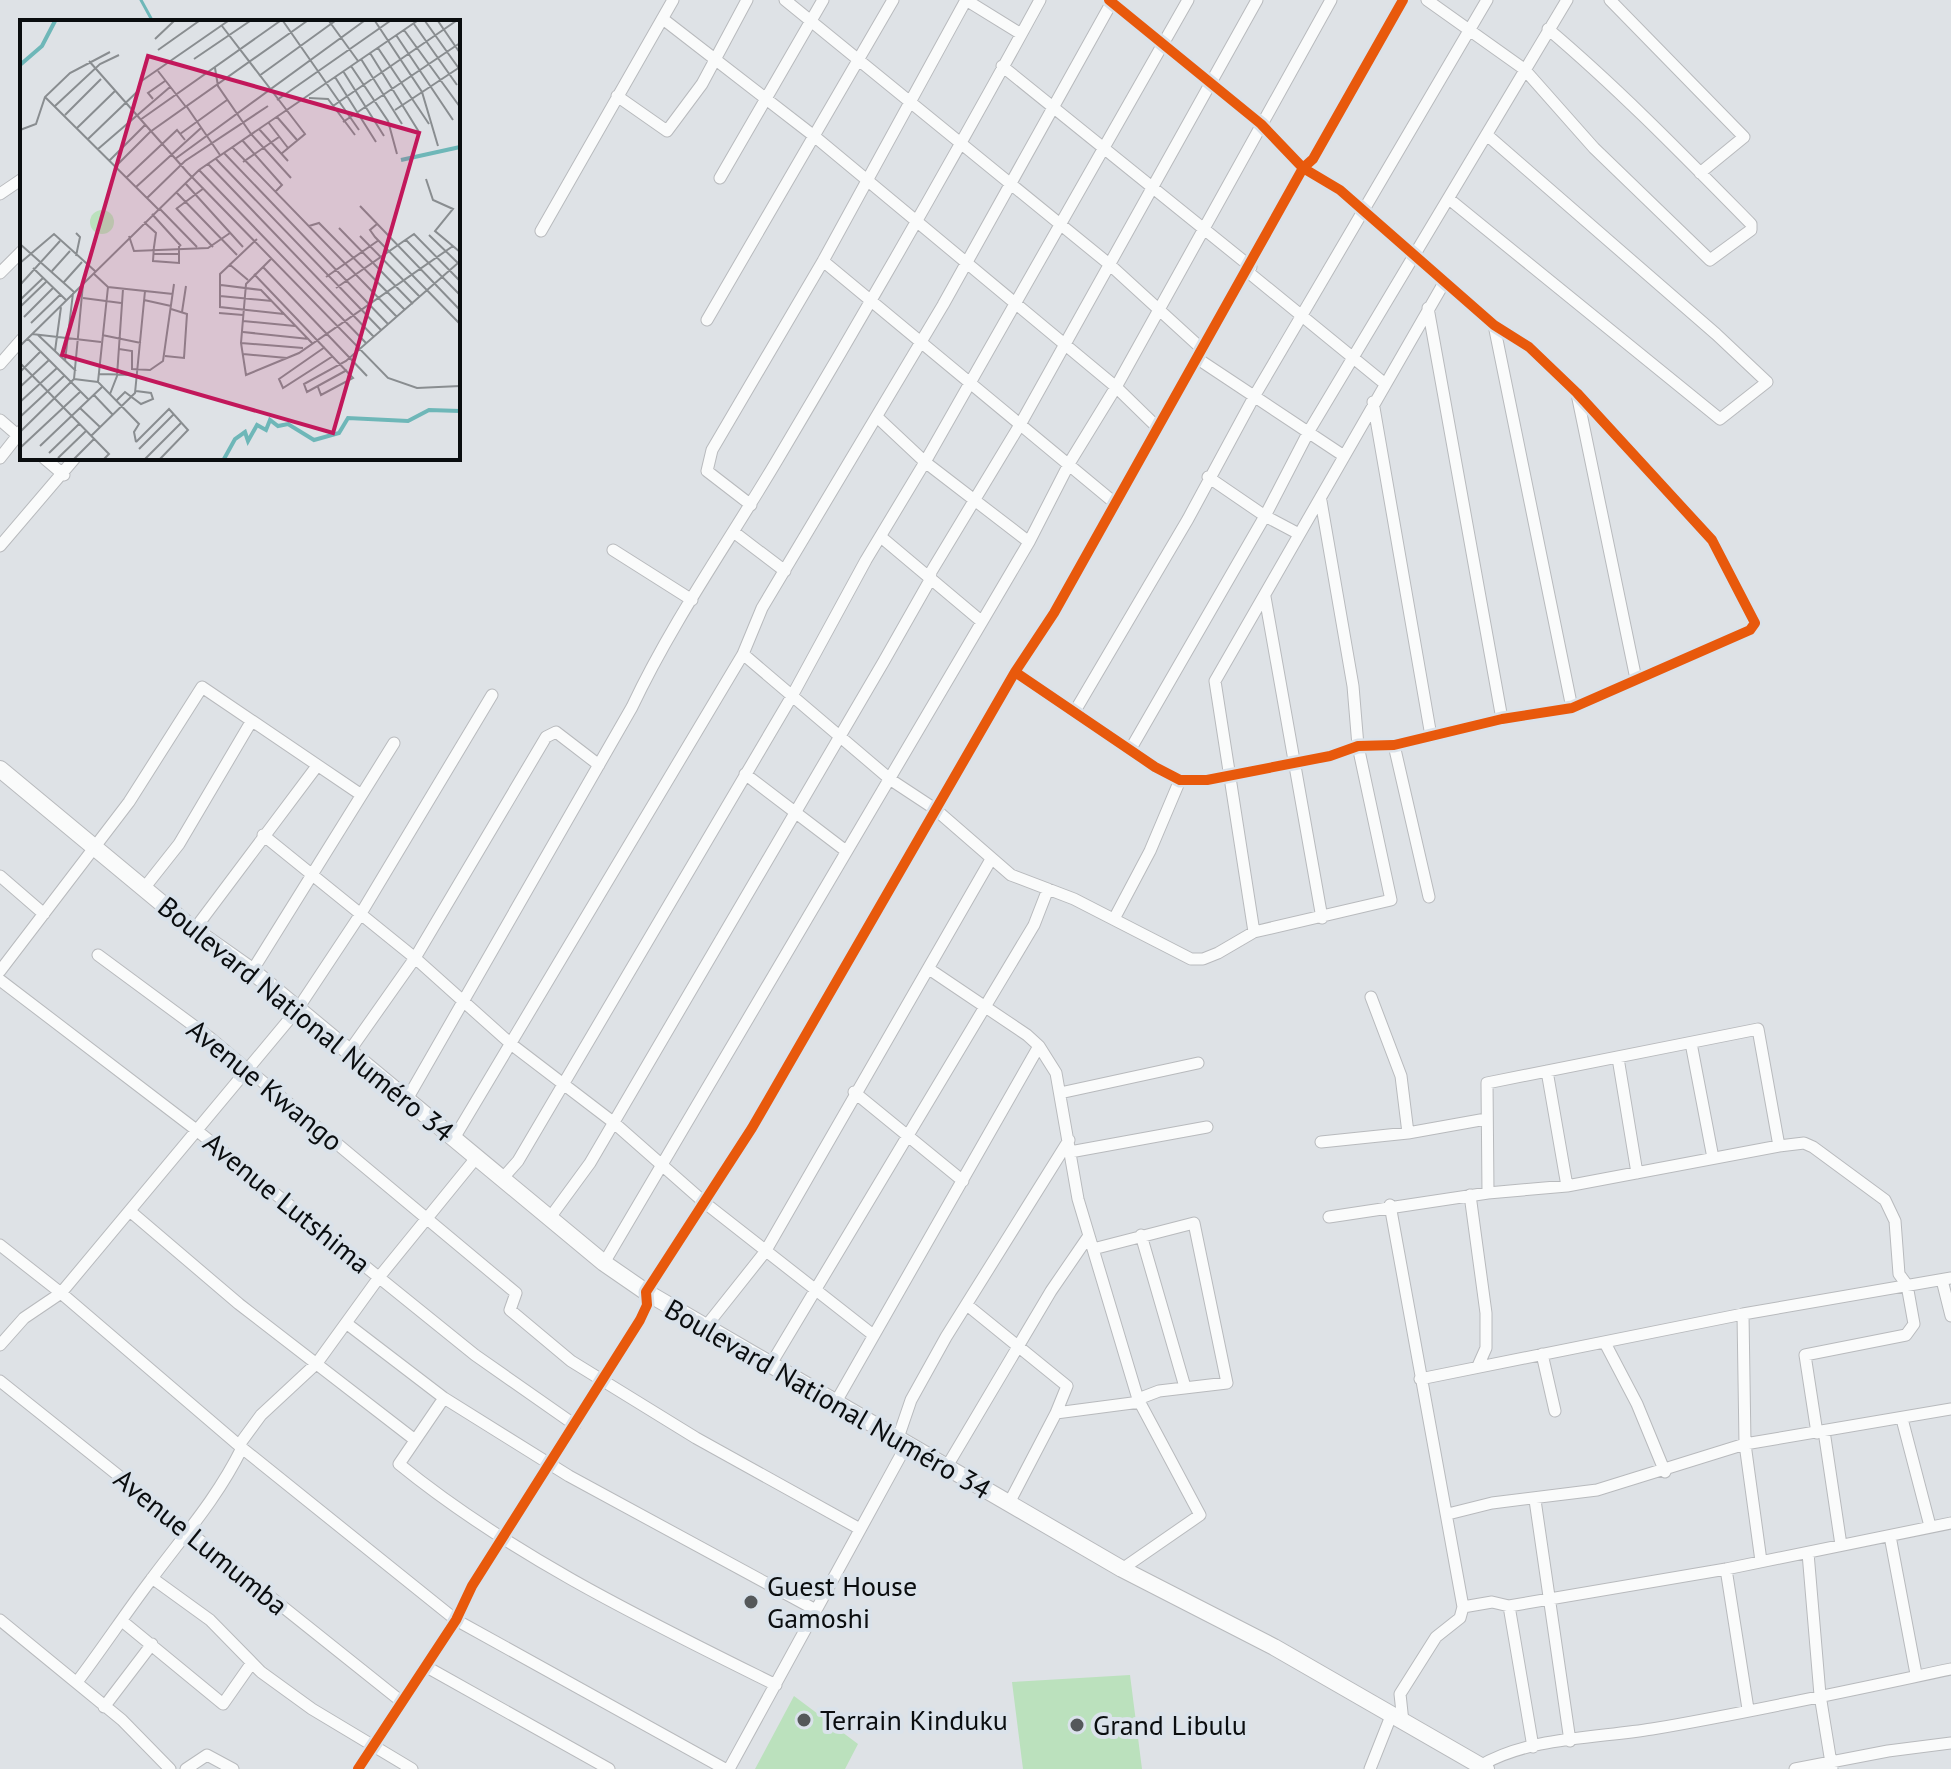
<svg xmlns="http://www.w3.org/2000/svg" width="1951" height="1769" font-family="'PT Sans',sans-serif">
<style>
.green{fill:#bbe1bd}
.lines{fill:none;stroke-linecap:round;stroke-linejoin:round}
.stream{stroke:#6eb7b8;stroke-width:3}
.street-casing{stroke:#b8babd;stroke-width:13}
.secondary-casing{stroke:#b8babd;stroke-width:18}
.street{stroke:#fafbfb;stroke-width:11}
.secondary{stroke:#fafbfb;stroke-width:16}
.cycleway-casing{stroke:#dae2ea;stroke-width:15}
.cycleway{stroke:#e8590c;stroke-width:10}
.poi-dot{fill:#54585a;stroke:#dae2ea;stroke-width:3}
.labels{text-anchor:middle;stroke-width:8;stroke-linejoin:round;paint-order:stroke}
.street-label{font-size:28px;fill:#0a0d0f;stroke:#dae2ea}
.poi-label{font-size:28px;fill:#0a0d0f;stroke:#dae2ea;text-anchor:start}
.inset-river{fill:none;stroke:#6eb7b8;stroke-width:4}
.inset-road{fill:none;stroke:#898d90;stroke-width:2}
.view{fill:#c2185b;fill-opacity:0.15;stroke:#c2185b;stroke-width:4}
.inset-edge{fill:none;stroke:#0a0d0f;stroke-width:4}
</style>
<rect width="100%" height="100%" fill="#dee2e6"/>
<!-- green -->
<path class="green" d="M1130,1675l12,94h-119l-11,-87z
M794,1696l64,48 -13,25h-90z"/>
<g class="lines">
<!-- stream -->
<path class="stream" d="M141,0l12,22"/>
<!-- street casing -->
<g class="street-casing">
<path id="street" d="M785,0l324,264 93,85
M1427,0l97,69 70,79 116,112 41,-30v-6c-66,-67 -132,-135 -203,-195
M1610,0l134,137 -44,36
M663,19l151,117 302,251 42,41
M1002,66l249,201
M617,96l50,35 35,-47 45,-84
M720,178l103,-178
M0,194l22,-15
M1449,199l271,220 47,-37 -51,-48 -229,-199
M541,231l132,-231
M823,261l293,243
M1248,272l136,111
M0,273l22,-22
M1428,308l74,411
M707,320l186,-320
M1494,325l78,383
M1198,359l146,97
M0,364l22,-25
M1577,394l59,285
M1373,402l58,334
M877,417l48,45 104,80
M0,420l22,19
M0,458l22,-28
M44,458l20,17
M1208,477l57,39 34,18
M751,505l-44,-34 5,-21 111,-189 143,-261 55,34
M735,533l50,38
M881,537l100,84
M0,546l75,-88
M613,550l79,50
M1265,597l57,321
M743,654l148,126 44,29 76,66 63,24 117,60h12l15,-6 36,-21 137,-32 -33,-154 -5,-60 -32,-185
M1015,672l140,95 25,13h27l123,-24 28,-10 36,-1 108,-26 70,-11 178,-78 5,-7 -43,-83 -135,-147 -48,-46 -35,-22 -154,-135 -37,-22 -42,-44 -152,-124
M1075,711l113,-192 67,-124 232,-395
M1394,745l35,152
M1130,750l135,-234 44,-85 258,-431
M745,774l101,77
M263,835l152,123 96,86 102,78 92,81 167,131
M0,876l44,38
M145,887l34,-43 72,-122
M1114,919l36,-68 30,-71
M194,930l123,-164
M1254,932l-39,-251 230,-400
M98,955l111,82 307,256 -6,17 61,51 125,77 164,91
M929,969l98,66 12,11 17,27 22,126 60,200 62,116 -78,54
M0,971l129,-169 73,-115 158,107
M252,971l142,-228
M0,980l195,149 280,226 100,70
M1371,997l30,79 7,57
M1691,1043l22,115
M348,1053l67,-95 131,-221 10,-5 43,33
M1618,1058l19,115
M1547,1071l20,115
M854,1092l109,89
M1060,1093l138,-30
M406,1101l226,-394c41,-87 98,-167 147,-250 90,-151 177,-303 261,-457
M453,1140l290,-486 19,-46 181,-303 170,-305
M1321,1142l87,-9 78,-14
M1070,1152l137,-25
M502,1179l16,-18 274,-465 74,-136 59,-98 263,-462
M1488,1193l-1,-110 271,-54 21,117
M1470,1195l16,118v35l-8,18
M1390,1205l73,402 -3,11 -24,19 -36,57 3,28
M131,1212l108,92 176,136
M1329,1217l159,-24 79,-7 212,-40 25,-3 9,4 72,53 10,21 4,53 8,11 7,39 -8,11 -101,20 12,78
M549,1219l41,-56 294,-502 46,-81 1,-8 90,-149 236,-423
M1141,1235l44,152
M0,1245l61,48 181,155 214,172 269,149
M1093,1249l101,-26 33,160 -68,8 -21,8
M604,1263l425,-721 41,-80 46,-75 215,-387
M1942,1280l9,36
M967,1305l100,81 -11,27
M1743,1314l2,130 16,117
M346,1323l98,75 125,78 245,133
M707,1325l58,-73 225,-391
M1605,1343l32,61 28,68
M0,1345l24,-27 37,-25 236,-283 63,-95 132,-220
M1542,1354l13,57
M771,1364l263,-439 14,-36
M1420,1379l323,-65 208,-36
M0,1381l402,321
M444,1398l-45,66c113,92 248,157 377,221
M837,1400l202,-354
M1902,1419l28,107
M1824,1431l17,114
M898,1438l13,-38 35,-63 123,-197
M239,1445l22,-30 56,-52 63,-87 96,-118
M946,1468l105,-177 37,-54
M1535,1500l35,241
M1009,1503l47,-90 84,-11
M1448,1514l44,-11 105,-13 148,-46 206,-35
M1890,1536l26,138
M1808,1553l12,142 12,74
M1726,1569l22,140
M152,1578l58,42 51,52 51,37 100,60
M1509,1606l24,141
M1463,1607l29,-5 17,4 217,-37 225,-46
M0,1620l122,100 48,49
M122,1621l101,83 28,-40
M425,1666l184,103
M77,1682c25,-33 48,-68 73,-101 34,-46 66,-81 92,-133
M104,1707l48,-63
M1480,1766c48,-29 117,-28 172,-37 100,-17 200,-39 299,-60
M186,1769l21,-14 26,14
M358,1769l98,-149 16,-34 168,-266 7,-15 -1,-13 106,-164 263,-456 39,-59 249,-445 10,-9 90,-159
M729,1769l178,-325
M1370,1769l21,-53
M1795,1769l93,-18 63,-8"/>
</g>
<!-- secondary casing -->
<g class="secondary-casing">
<path id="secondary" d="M0,769l194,161 58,41 352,292 42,29 476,277 152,78 212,122"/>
</g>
<!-- street -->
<use href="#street" class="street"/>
<!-- secondary -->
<use href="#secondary" class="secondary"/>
<!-- cycleway casing -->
<g class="cycleway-casing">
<path id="cycleway" d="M1015,672l140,95 25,13h27l123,-24 28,-10 36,-1 108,-26 70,-11 178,-78 5,-7 -43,-83 -135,-147 -48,-46 -35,-22 -154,-135 -37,-22 -42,-44 -152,-124
M358,1769l98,-149 16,-34 168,-266 7,-15 -1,-13 106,-164 263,-456 39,-59 249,-445 10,-9 90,-159"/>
</g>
<!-- cycleway -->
<use href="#cycleway" class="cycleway"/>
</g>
<!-- markers -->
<g class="poi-dot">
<circle cx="751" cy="1602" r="8"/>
<circle cx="804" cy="1720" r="8"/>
<circle cx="1077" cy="1725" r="8"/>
</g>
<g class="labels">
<!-- street labels -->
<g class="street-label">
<text transform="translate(306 1019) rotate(39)" y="10">Boulevard National Numéro 34</text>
<text transform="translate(265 1085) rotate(39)" y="10">Avenue Kwango</text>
<text transform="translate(287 1203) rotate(39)" y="10">Avenue Lutshima</text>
<text transform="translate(828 1399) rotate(30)" y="10">Boulevard National Numéro 34</text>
<text transform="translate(201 1542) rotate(39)" y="10">Avenue Lumumba</text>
</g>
<!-- poi labels -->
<g class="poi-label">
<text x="767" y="1596">Guest House<tspan x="767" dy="32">Gamoshi</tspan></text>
<text x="820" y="1730">Terrain Kinduku</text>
<text x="1093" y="1735">Grand Libulu</text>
</g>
</g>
<!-- overview -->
<g transform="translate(20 20)">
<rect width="440" height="440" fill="#dee2e6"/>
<path d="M70 202a12 12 0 1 1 24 0a12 12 0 1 1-24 0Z" fill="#bbe1bd"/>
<path class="inset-river" d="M0,45l22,-19 13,-25M381,140l59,-13M204,439l11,-20 10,-7 3,9 9,-16 9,5 4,-10 8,6 10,-2 26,16 25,-7 9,-15 60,3 21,-11 31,1"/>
<path class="inset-road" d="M263,1l76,109M309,1l29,40M355,1l47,71 16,54M405,1l35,49M418,1l22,32M394,4l43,61M202,6l83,108 -24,20M384,10l56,77M376,15l57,85M135,19l19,-18M358,28l51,76M138,30l41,-29M350,33l49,79M174,39l56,-38M341,39l41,65M69,41l99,112 200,205 29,10 43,-2M331,46l37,55 9,33M195,48l3,18 33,48 40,44M138,51l28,36M323,51l41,65M239,56l76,-55M315,57l41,65M25,77l113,112M289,78l19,1 27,36M133,79l-5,-6 17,-12M257,80l113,-79M35,86l45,-42 19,-9M313,86l123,-85M167,87l33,48M375,90l65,-43M45,95l36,-36M257,97l20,23M120,100l140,-99M248,102l20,26M323,102l117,-79M57,108l38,-37M239,109l29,32M0,110l16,-6 9,-27 25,-24 40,-21M160,114l47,-34M68,119l51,-49 1,-8 88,-61M222,120l40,45 -7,7M212,127l165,170M78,129l72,-62M204,133l164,171M155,139l189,-138M196,139l165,171M89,141l36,-36M223,142l36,-25M188,144l166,173M95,147l35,-35 157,-111M179,150l167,173M106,158l51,-48 8,10M406,159l7,21 20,9 -18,22 25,21M165,163l58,64M116,167l65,-59M156,172l61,63M127,178l38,-37 83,-55M340,186l100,104M139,188l38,39M156,188l37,39M156,189l28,-21M132,194l29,32M124,202l12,11 -2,14M357,204l-7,6 5,7 85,87M289,206l10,-3 86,87M319,208l74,76M56,213l4,4 -4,19M409,215l31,30M109,216l5,15 74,-3 22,-15M340,216l60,61M237,219l-37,35v33l64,7M386,220l54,55M0,224l54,48M134,226l-1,15 26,2v-17M134,234h25M251,239l-25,25 -5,59 5,32 53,-22 154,-107M0,243l34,-29 41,37M209,244l19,16M243,247l104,109M13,248l33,32M32,251l18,-20M73,253l15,14 65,7M234,254l99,104 -32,17 -3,-8M306,257l53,-37M44,262l18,-20M0,265l40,-44M201,265l40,5 51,53M88,267l-10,95 41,42 -5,8 2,10M316,268l78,-54 46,47M200,276l52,5M63,278l38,5M0,280l23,-22M124,280l27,6M0,287l26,-25M162,292l4,-26M199,293l24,2M4,297l29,-29M223,301l52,5M11,303l29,-28M223,312l66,7M12,314l69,8M18,315l38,36M82,315l39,8M8,319l61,61M221,323l62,5M0,326l179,-176 218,-149M305,327l-46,32 4,9 50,-32M99,329l13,2v18l18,1 13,-9 11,-77M35,331l6,-44M223,334l44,4M145,336l19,2 3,-44 -16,-5M45,341l8,-68M0,343l89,91 -5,5M327,350l-40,22 -3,-8 42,-23 112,-98M0,352l20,-20M79,354l38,1M54,359l24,3M0,367l29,-27M90,374l7,-18 6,-87M74,375l19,20M97,380l8,-8 16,12 12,-5 -2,-6 -15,-2M0,382l37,-34M60,388l20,19M0,397l44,-41M0,412l54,-53 9,-95M71,416l44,-43 10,-102M116,422l33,-33 19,21 -28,29M20,426l62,-59M0,428l60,-56M119,429l35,-35M29,433l30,-29M38,438l28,-27M54,439l20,-20M125,439l37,-37"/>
<path class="view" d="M128,36l271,77 -86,300 -271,-78z"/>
<rect width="440" height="440" class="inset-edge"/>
</g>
</svg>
